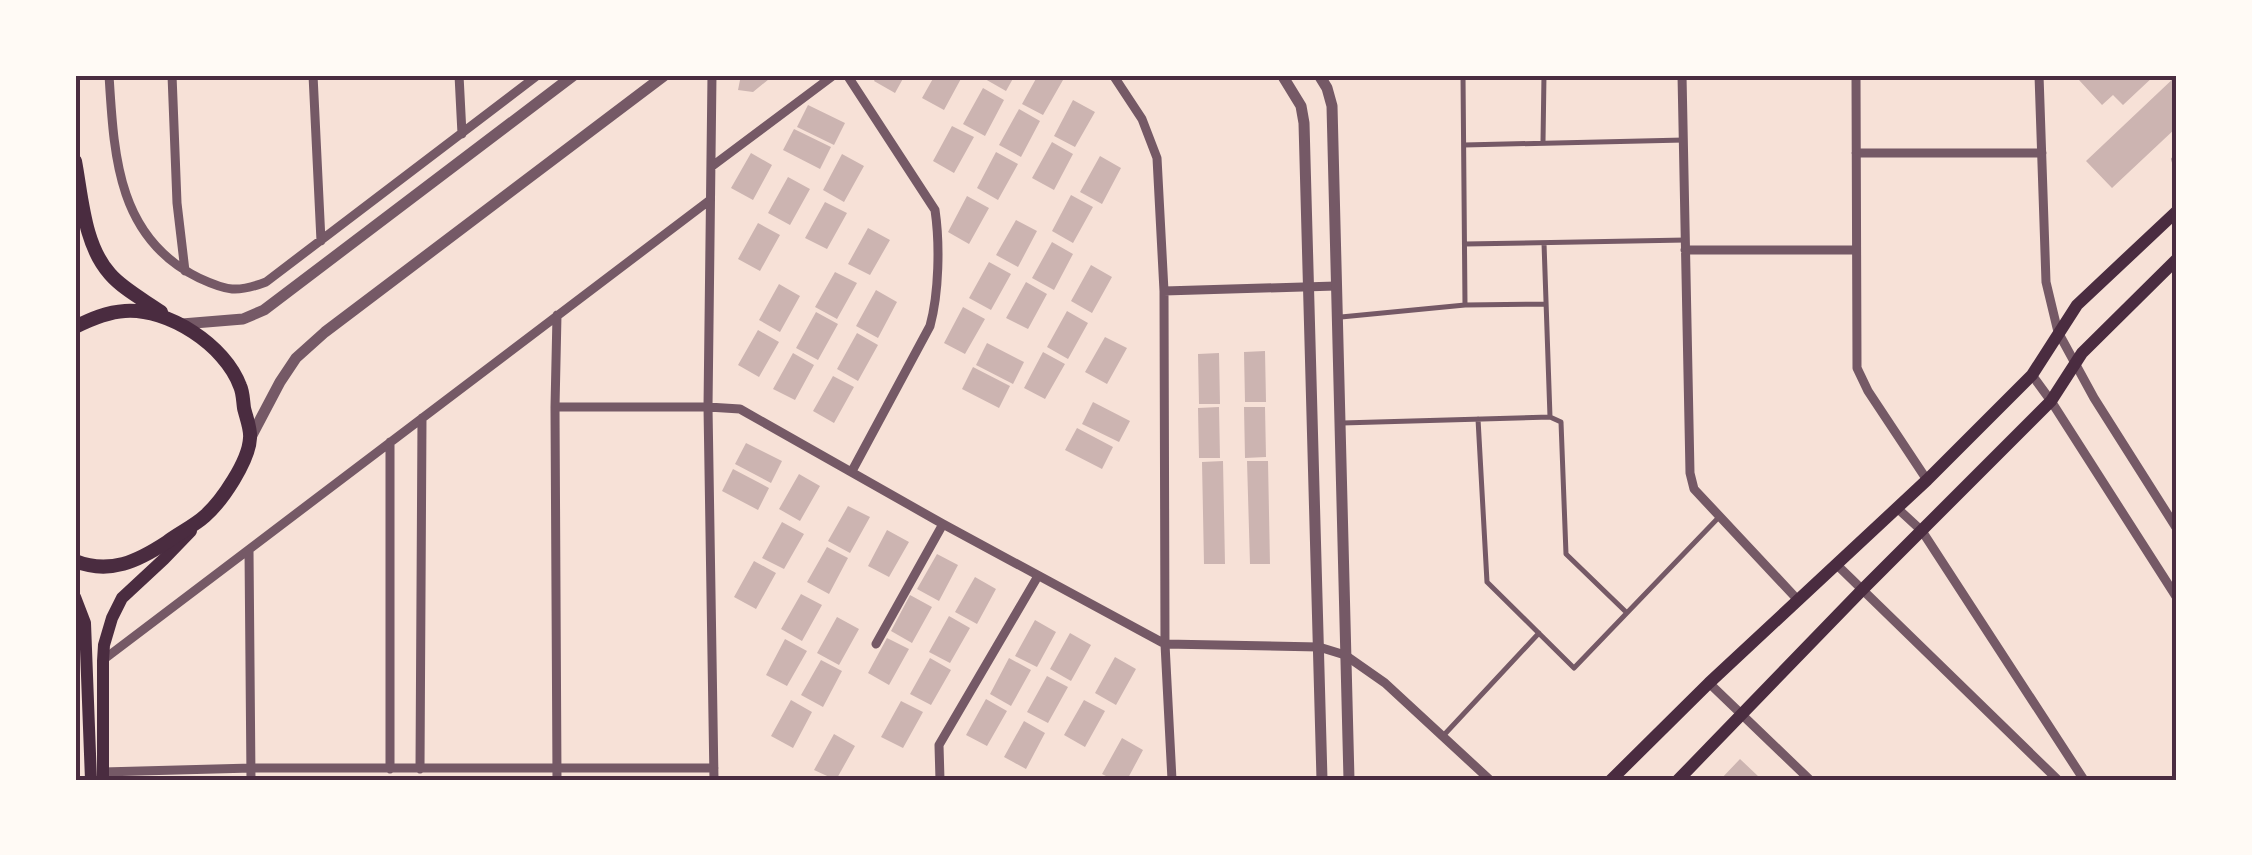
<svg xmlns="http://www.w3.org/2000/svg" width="2252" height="855" font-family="Karla,sans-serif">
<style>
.building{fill:#ccb4b1}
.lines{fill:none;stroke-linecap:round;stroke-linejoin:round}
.service{stroke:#755966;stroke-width:5}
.minor{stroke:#755966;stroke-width:9}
.tertiary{stroke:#755966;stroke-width:11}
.secondary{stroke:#4a2c40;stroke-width:12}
.primary{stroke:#4a2c40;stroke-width:14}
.neatline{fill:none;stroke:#4a2c40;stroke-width:4}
</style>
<rect width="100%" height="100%" fill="#f7e1d7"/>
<!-- building -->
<path class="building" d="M741,75h33l-21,17 -15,-2z
M877,75h28l-10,18 -21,-12z
M935,75h28l-19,35 -22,-12z
M987,75h28l-9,16 -21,-12z
M1038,75h16l9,5 -20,35 -21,-11z
M2084,75h71l-32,30 -10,-10 -11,10 -23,-25z
M2177,75v52l-65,61 -26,-27z
M983,88l21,12 -19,36 -22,-12z
M1073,100l22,12 -20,35 -21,-11z
M808,105l37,18 -11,22 -37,-18z
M1019,109l21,12 -19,36 -22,-12z
M952,126l22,11 -20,36 -21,-12z
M794,129l37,18 -11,22 -37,-19z
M1052,142l21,12 -19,36 -22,-12z
M996,152l22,12 -20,36 -21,-12z
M751,153l21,12 -19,35 -22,-12z
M842,154l22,12 -20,36 -21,-12z
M1100,156l21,12 -19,36 -22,-12z
M788,177l22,12 -20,36 -22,-12z
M1071,195l22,12 -20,36 -21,-12z
M967,196l22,12 -20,36 -21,-12z
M825,202l22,11 -20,36 -22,-11z
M1016,220l21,11 -19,36 -22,-12z
M758,223l22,12 -20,36 -22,-12z
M868,228l22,12 -20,35 -22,-11z
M1052,242l21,12 -19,36 -22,-12z
M989,262l22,12 -20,36 -22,-12z
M1091,265l21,12 -20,36 -21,-12z
M835,272l22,11 -20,36 -22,-12z
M1026,282l21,12 -19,35 -22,-11z
M779,284l21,12 -20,36 -21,-12z
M876,290l21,12 -19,36 -22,-12z
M963,307l22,12 -20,35 -21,-11z
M1067,311l21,12 -20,36 -21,-12z
M816,312l22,12 -20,36 -22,-12z
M758,330l21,12 -20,35 -21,-12z
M857,333l21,12 -20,36 -21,-12z
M1105,337l22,11 -20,36 -22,-12z
M987,343l37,19 -11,22 -37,-19z
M1265,351l1,51h-21l-1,-50z
M1043,352l22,12 -20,35 -21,-11z
M793,353l21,12 -19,35 -22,-11z
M1219,353l1,51h-21l-1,-50z
M973,367l37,19 -11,22 -37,-19z
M833,376l21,11 -20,36 -21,-12z
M1093,402l37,19 -11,21 -37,-18z
M1219,407l1,51h-21l-1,-50z
M1244,407h21l1,50 -21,1z
M1077,428l36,19 -11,22 -37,-19z
M746,443l36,18 -11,22 -36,-19z
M1223,461l2,103h-21l-2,-102z
M1247,461h21l2,103h-20z
M733,469l36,19 -11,22 -36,-19z
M799,474l21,12 -20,35 -21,-12z
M848,506l22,11 -20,36 -22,-12z
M782,522l22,12 -20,35 -22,-11z
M887,530l22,12 -20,35 -21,-11z
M827,547l21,11 -19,36 -22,-12z
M937,554l21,11 -19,36 -22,-12z
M754,561l22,12 -20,36 -22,-12z
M975,577l21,12 -19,35 -22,-12z
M801,594l21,11 -20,36 -21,-12z
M910,595l22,12 -20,36 -21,-12z
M949,616l21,12 -20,35 -21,-11z
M837,617l22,12 -20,36 -22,-12z
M1035,620l21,12 -19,35 -22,-11z
M1070,633l21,12 -20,36 -21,-12z
M887,638l22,11 -20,36 -21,-12z
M785,639l22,12 -20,35 -21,-11z
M1115,657l21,12 -20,36 -21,-12z
M930,658l21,12 -20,35 -21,-11z
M1009,658l22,12 -20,36 -21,-12z
M821,660l21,11 -19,36 -22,-12z
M1047,676l21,11 -20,36 -21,-11z
M986,699l21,12 -20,35 -21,-11z
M791,700l21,12 -19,36 -22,-12z
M1084,700l21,11 -20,36 -21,-12z
M901,701l22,11 -20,36 -22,-11z
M1024,721l21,12 -19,36 -22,-12z
M834,734l21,12 -19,34 -22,-10z
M1122,738l21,12 -16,30h-13l-12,-6z
M1740,759l19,18 -3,3h-36z"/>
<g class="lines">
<!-- service -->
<path class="service" d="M1463,75l2,230
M1543,142l1,-67
M1464,145l220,-5
M2177,156l-3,3 3,22
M1544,243l6,174 11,5 5,132 60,58
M1465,244l221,-4
M1341,317l124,-12 79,-1
M1478,419l9,163 87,86 146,-152
M1342,423l208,-6
M1443,736l96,-103"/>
<!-- minor -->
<path class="minor" d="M109,75c5,80 8,163 90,203 28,13 38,15 67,4l272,-207
M172,75l5,128 8,68
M313,75l8,166
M459,75l3,59
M712,75l-4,332 6,373
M847,75l88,135c5,34 4,83 -5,116l-78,145
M1113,75l29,44 15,39 7,133 1,353 7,136
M1682,75l8,398 4,16 103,110
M1856,75l1,293 11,23 59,89
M2039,75l7,207 12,50 36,66 83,131
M1856,153h186
M711,167l123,-92
M1685,250h170
M1164,291l172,-5
M2032,375l19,26 126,197
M555,407h153l32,2 203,115 222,120 154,3 26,8 40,28 105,97
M1897,508l25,23 162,249
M249,550l2,230
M1836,564l222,216
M876,644l67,-120
M103,660l607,-460
M1709,683l101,97
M390,769v-327
M420,769l2,-351
M103,772l149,-4h462
M557,780l-2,-373 2,-92
M940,780l-1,-35 99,-169"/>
<!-- tertiary -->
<path class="tertiary" d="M1282,75l19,31 3,17 18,657
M1319,75l8,13 5,18 17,674
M182,324l61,-5 21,-9 310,-235
M250,439l30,-57 16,-24 29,-26 340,-257"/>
<!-- secondary -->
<path class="secondary" d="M75,597l10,26 6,157
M103,780v-119l1,-16 8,-27 10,-20 42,-39 27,-28
M1611,780l98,-97 218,-203 105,-105 45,-70 100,-94
M1678,780l184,-190 189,-189 31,-48 95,-94"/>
<!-- primary -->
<path class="primary" d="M75,161c7,37 9,84 35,113 13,15 34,26 51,38
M75,327c16,-8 32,-15 50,-16 43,-3 100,34 115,75 3,6 3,15 4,22 2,9 7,21 6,30 -1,23 -28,63 -45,78 -11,10 -26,17 -38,26 -29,19 -57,33 -92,19"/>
</g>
<!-- border -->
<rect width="2252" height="855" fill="none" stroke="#fffaf5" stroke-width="155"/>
<rect x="78" y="78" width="2096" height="700" class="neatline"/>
</svg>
